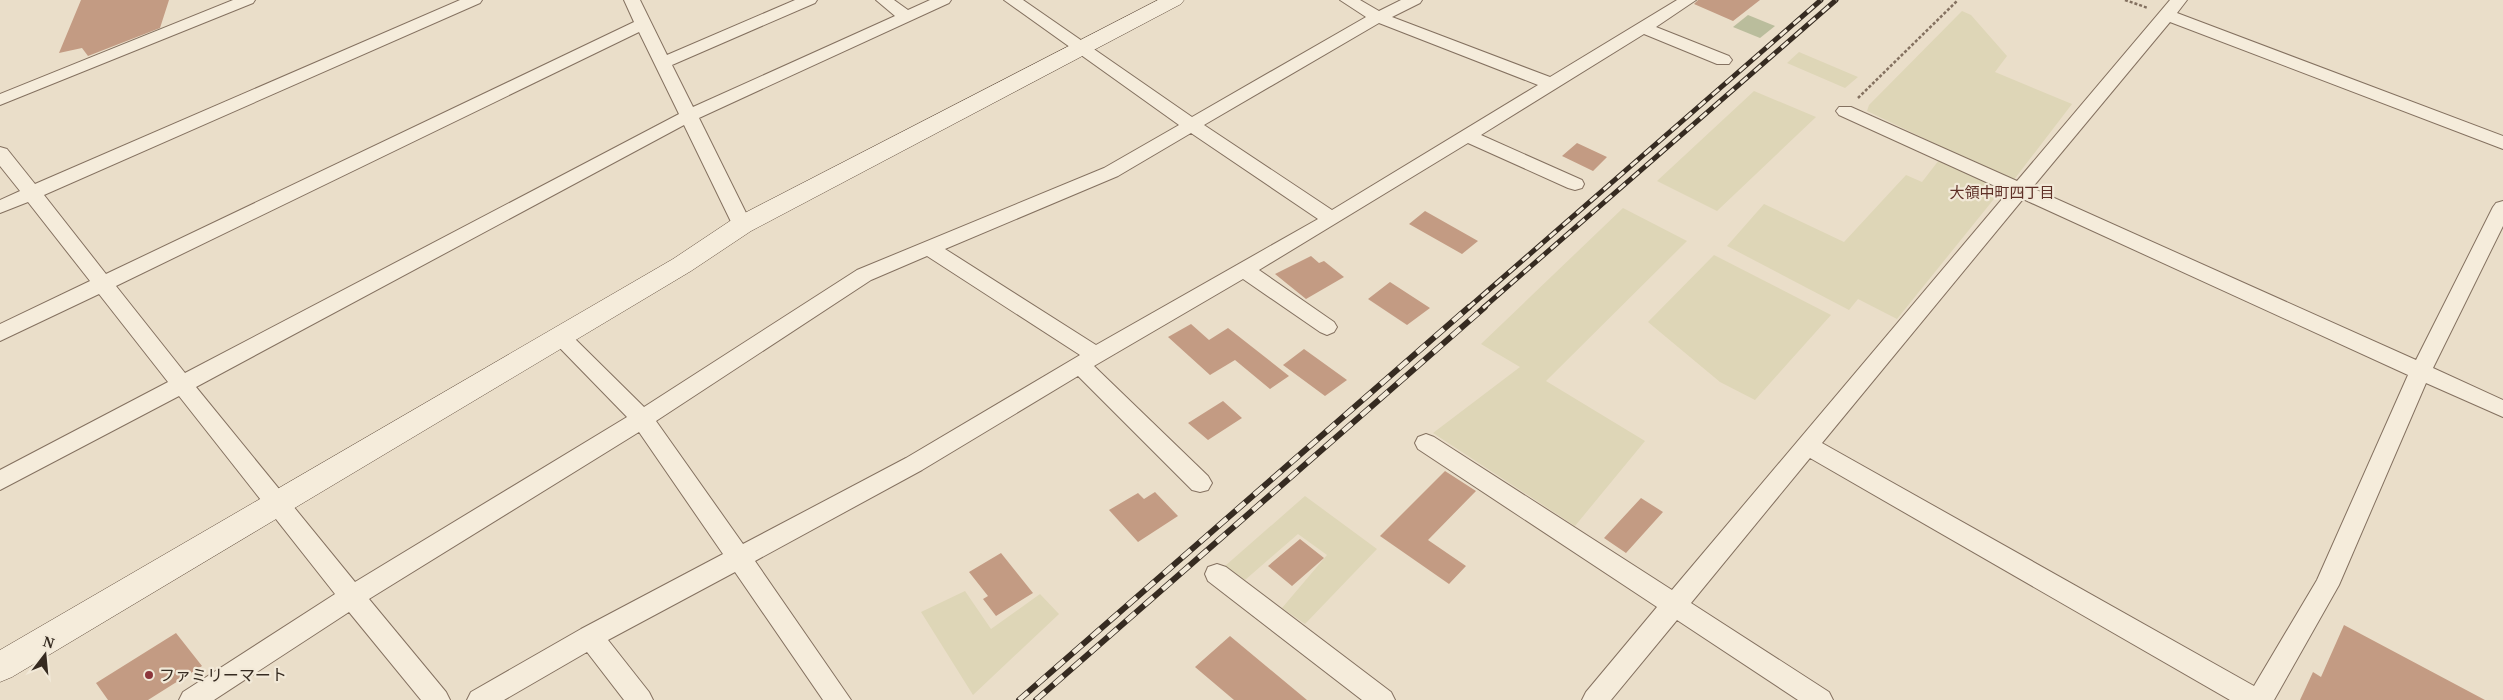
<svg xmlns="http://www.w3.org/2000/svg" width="2503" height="700" font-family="'Noto Serif','Noto Sans JP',serif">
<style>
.farmland{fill:#ded6b7}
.cemetery{fill:#babd9c}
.building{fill:#c39b83}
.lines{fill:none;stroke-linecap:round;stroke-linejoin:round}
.street-casing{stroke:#847160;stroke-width:2}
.secondary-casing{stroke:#665343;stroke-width:1}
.path{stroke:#847160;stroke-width:2.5;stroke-dasharray:3 2;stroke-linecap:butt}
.street{fill:#f5ecdb;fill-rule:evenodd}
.secondary{fill:#f5ecdb;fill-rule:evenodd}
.rail-far1-casing{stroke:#362b21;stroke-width:5}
.rail-casing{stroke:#362b21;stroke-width:6}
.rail-far1{stroke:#f2e9d8;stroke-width:3;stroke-dasharray:9;stroke-linecap:butt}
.rail{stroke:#f2e9d8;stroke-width:4.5;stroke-dasharray:12;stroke-linecap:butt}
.poi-dot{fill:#8c363b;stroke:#f2e9d8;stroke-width:2}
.labels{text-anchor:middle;stroke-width:4.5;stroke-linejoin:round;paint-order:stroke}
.neighbourhood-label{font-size:15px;fill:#5e2f26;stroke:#f2e9d8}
.near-poi-label{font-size:16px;fill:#362b21;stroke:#f2e9d8;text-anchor:start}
</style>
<rect width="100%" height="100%" fill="#eadec9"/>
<!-- farmland -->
<path class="farmland" d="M1962,11l9,4 36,41 -12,16 77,32 -59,77 -146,-70 2,-6z
M1799,52l59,25 -13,11 -58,-25z
M1754,91l62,26 -99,94 -60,-30z
M1939,160l63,29 -105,130 -39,-20 -9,11 -122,-64 37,-42 80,38 62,-67 16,7z
M1623,208l64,33 -141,140 99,60 -70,85 -142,-93 87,-66 -39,-23z
M1714,255l117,60 -76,85 -35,-18 -72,-60z
M1305,496l72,53 -72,75 -23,-16 45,-53 -29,-21 -53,46 -20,-14z
M965,591l26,38 49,-35 19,20 -86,81 -52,-83z"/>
<!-- cemetery -->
<path class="cemetery" d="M1748,15l27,11 -15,12 -27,-11z"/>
<!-- building -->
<path class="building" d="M81,0h88l-9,28 -72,28 -6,-8 -23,5z
M1698,0h62l-27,21 -39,-17z
M1577,143l30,14 -14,14 -31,-15z
M1425,211l53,30 -16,13 -53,-30z
M1311,256l8,7 5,-2 20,16 -38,22 -31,-25z
M1390,282l40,26 -23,17 -39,-26z
M1191,324l18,16 19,-12 61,48 -19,13 -35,-29 -25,15 -42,-38z
M1304,349l43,31 -22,16 -42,-31z
M1223,401l19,17 -34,22 -20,-17z
M1445,471l31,20 -48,49 38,26 -17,18 -69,-48z
M1155,492l23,24 -40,26 -29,-32 29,-17 6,6z
M1641,498l22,14 -37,41 -22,-15z
M1300,539l24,19 -32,28 -24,-20z
M1001,553l32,40 -37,23 -13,-17 5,-3 -19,-24z
M2344,625l141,75h-185l13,-28 8,5z
M176,633l26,33 -54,34h-40l-12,-17z
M1230,636l77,64h-73l-39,-33z"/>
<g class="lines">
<!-- street casing -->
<g class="street-casing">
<path id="street" d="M233,0h22l-2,3 -253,102v-11z
M460,0h22l-2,3 -436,192 62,79 528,-252 -10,-22h16l27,55 128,-55h22l-2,3 -143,62 21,42 202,-91 -19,-16h18l14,10 22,-10h21l-2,3 -250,115 53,107 -3,5 -7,2 -7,-2 -51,-105 -488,262 159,195 272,-165 -74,-76 -4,-5 4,-5 7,-3 7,3 77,76 213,-137 247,-102 75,-43 -175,-125h19l169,117 174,-100 -26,-17h20l19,11 22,-11h21l-2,3 -28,14 158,60 127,-77h19l-40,27 73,29 3,4 -3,4h-12l-73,-30 -163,101 101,45 2,4 -2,4 -7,2 -7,-2 -100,-45 -209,127 75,52 3,5 -3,5 -7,3 -7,-3 -77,-53 -149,87 114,110 4,7 -4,7 -8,2 -8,-2 -114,-114 -156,94 -167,91 96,139h-28l-88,-128 -127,68 41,52 4,8h-29l-37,-48 -83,48h-37l4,-8 110,-63 142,-75 -84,-122 -270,167 77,93 4,8h-29l-72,-88 -135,88h-35l4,-8 152,-98 -156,-198 -179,94v-20l168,-88 -69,-88 -99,47v-17l90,-43 -62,-79 -28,11v-13l20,-9 -20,-25v-19l7,2 28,35zM1379,23l159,62 -206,125 -128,-85zM639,32l40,82 -494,259 -69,-87zM1191,133l127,86 -222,126 -151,-96 173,-73zM927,256l153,99 -174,103 -163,86 -87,-123 215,-141z
M2170,0h17l-10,13 326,123v13l-333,-127 -138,166 384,172 77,-153 3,-4 7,-2v25l-70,142 70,32v17l-77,-34 -87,202 -65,115h-44l-420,-242 -119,145 138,89 4,8h-35l-121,-80 -66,80h-29l4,-8 71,-85 -239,-158 -3,-6 3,-6 8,-3 8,3 238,153 336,-398 -169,-77 -3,-4 3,-4h12l166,74zM2023,199l385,176 -91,205 -63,106 -432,-243z
M1217,564l9,3 165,125 4,8h-33l-154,-119 -3,-7 3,-7z"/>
</g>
<!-- secondary casing -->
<g class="secondary-casing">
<path id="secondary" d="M1158,0h26l-3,4 -430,227 -60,40 -679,406 -12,5v-32l673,-391 60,-40z"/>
</g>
<!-- path -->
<path class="path" d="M2125,0l23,8
M1858,98l100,-98"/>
<!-- street -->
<use href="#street" class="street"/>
<!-- secondary -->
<use href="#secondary" class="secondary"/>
<!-- rail-far1 casing -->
<g class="rail-far1-casing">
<path id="rail-far1" d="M1468,308l353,-308
M1483,308l353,-308"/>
</g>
<!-- rail casing -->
<g class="rail-casing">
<path id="rail" d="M1019,700l450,-393
M1036,700l449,-393"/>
</g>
<!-- rail-far1 -->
<use href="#rail-far1" class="rail-far1"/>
<!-- rail -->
<use href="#rail" class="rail"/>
</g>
<!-- markers -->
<circle class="poi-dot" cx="149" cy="675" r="5"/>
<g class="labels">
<!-- neighbourhood labels -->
<g class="neighbourhood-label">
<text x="2002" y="198">大領中町四丁目</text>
</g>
<!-- near-poi labels -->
<g class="near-poi-label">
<text x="159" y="681">ファミリーマート</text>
</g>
</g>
<!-- north arrow -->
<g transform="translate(45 655) rotate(16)" stroke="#f2e9d8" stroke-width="4" paint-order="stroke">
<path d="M0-4L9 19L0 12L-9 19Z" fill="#362b21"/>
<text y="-8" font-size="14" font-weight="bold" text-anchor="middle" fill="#362b21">N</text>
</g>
</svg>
